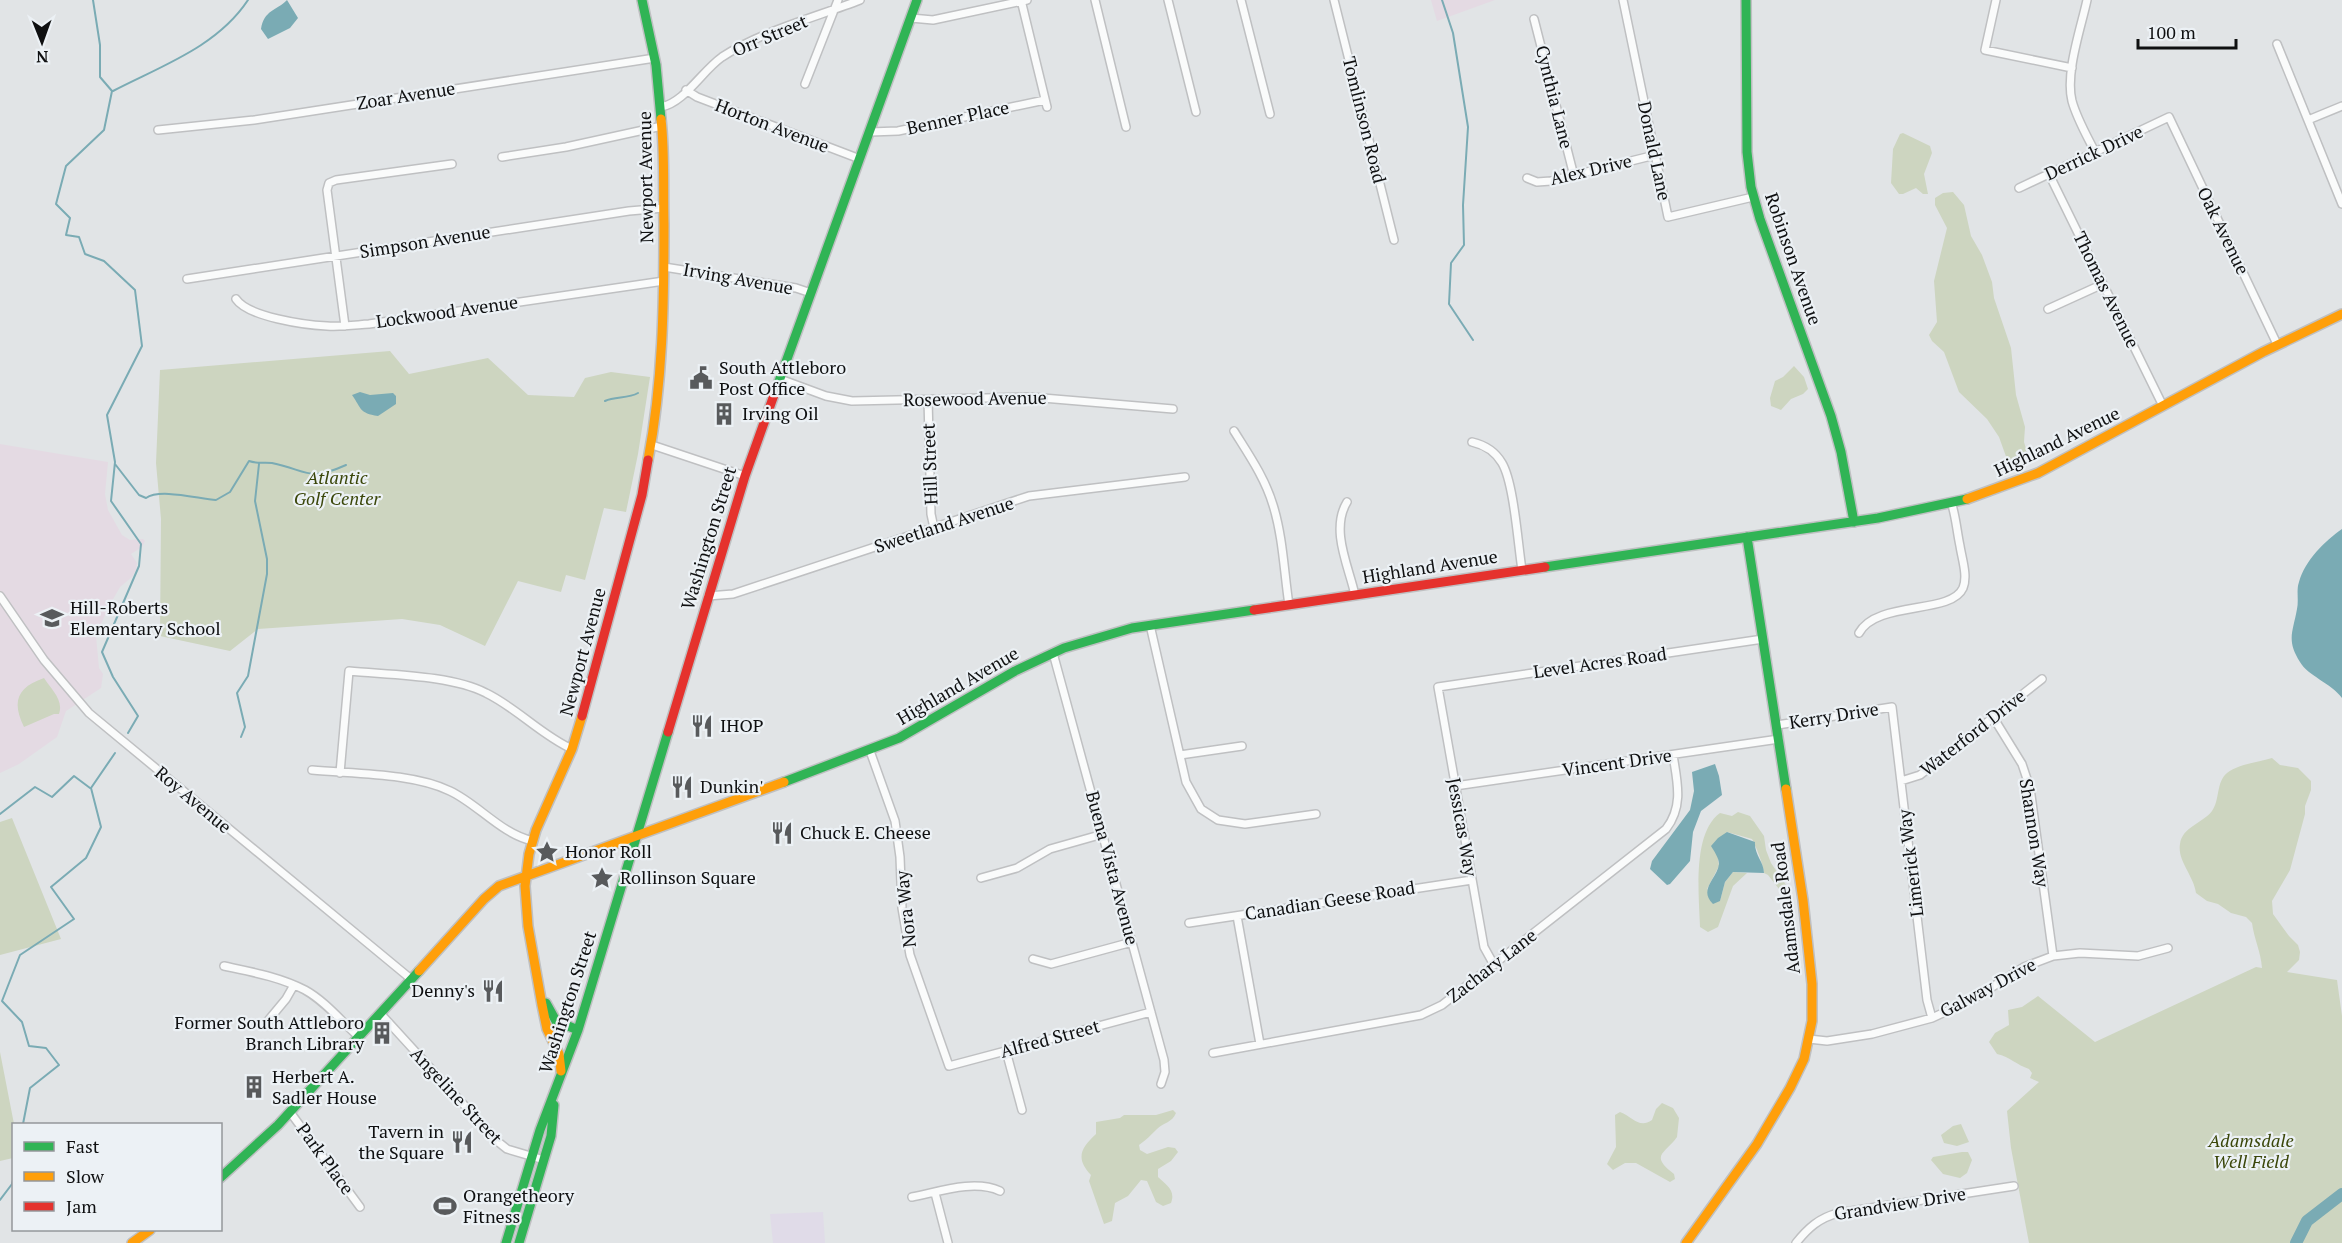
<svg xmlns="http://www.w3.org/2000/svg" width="2342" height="1243" font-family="'PT Serif',serif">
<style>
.education{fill:#e4dae3}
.medical{fill:#e0dbe8}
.green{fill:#cdd5c0}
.water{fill:#7aabb4}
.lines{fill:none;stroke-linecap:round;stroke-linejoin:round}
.stream{stroke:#7aabb4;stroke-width:2}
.river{stroke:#7aabb4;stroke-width:12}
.street-casing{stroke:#bfc0c2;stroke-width:10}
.fast-casing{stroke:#bfc0c2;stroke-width:12}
.slow-casing{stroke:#bfc0c2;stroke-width:12}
.jam-casing{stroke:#bfc0c2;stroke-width:12}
.street{stroke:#fafbfb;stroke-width:7}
.fast{stroke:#30b455;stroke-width:9}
.slow{stroke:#ff9f0a;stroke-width:9}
.jam{stroke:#e5322d;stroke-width:9}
.labels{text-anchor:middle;stroke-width:4.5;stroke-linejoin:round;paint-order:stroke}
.street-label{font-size:18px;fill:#0f1011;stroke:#ecf1f5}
.poi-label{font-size:18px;fill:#0f1011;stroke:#ecf1f5;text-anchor:start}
.park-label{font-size:18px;font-style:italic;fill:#3a4609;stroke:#ecf1f5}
</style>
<rect width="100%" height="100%" fill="#e1e4e6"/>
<!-- education -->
<path class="education" d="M1431,0h64l-58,21z
M0,444l108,18 -3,32 3,16 14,25 8,5 13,-1 2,2 -3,6 -11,7 6,9 -1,7 -4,7 -12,10 -12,21 -12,28 3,32 4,6 -2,14 -35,23 -9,26 -38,27 -19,9z"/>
<!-- medical -->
<path class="medical" d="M823,1212l2,31h-52l-3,-29z"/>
<!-- green -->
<path class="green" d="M1903,133l27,13 2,7 -8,21 4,20h-5l-7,-6 -13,6h-4l-8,-11 2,-34 7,-15z
M1953,192l11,13 7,31 11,19 10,27 2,16 17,50 5,47 9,32 -1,15 3,10 -1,10 -8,3 -10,-3 -9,-25 -12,-18 -28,-27 -15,-40 -12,-11 -3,-6 8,-13 -3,-41 13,-53 -12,-23v-7l8,-5z
M390,351l19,23 79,-16 40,37 46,2 11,-19 26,-6 39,5 -12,77 -12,58 -22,-4 -19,72 -19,-5 -5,17 -43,-11 -33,65 -45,-21 -38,-6 -144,10 -28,22 -70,-15 1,-117 -5,-56 4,-93z
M1794,366l10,11 4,12 -5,5 -12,5 -10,11 -10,-4 -1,-8 5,-17 8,-4z
M44,678c7,11 20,22 15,36h-5l-30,13c-13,-26 -6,-40 20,-49z
M2272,758l8,7 18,3 13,13v9l-6,16v8l-15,56 -18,31 1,13 16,22 9,9 2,7 -1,8 -12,12 50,8 5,36v227h-313l-18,-95 -4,-37 32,-29 -9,-4 2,-5 -3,-4c-12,-4 -19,-12 -32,-15l-8,-12 6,-9 14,-8 -1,-15 14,-3 16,-11 57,46 161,-75 6,1c-1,-16 -8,-29 -10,-45l-6,-6 -15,-4 -13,-9 -11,-3 -11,-8c-2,-17 -19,-32 -16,-49 2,-17 23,-21 32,-33 8,-11 4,-29 15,-38 11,-9 32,-11 45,-15z
M1738,812l12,4 14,20 2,14 5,13 15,22 -3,5 -4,-1 -11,-14 -4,-2c0,-7 -9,-29 -12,-34l-25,-7 -9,27 1,7 -12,23 13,12 5,-19 8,-10 14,1 -14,13 -15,41 -10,5 -8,-5c-1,-32 -8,-94 20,-114l12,3z
M12,818l49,121 -61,16v-133z
M0,1052l14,72 -1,34 -13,3z
M1662,1103l11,5 6,10 -2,19c-12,17 -28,18 -3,37l1,5 -5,3 -34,-19h-11l-12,7 -6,-6 9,-17 -1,-32 5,-3c13,5 19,17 32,8l4,-11z
M1173,1110l3,3c-4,10 -12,9 -19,16 -6,6 -11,11 -18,16l1,5 7,4 21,-7 7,1 3,4 -7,9 -13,8v8c8,8 18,13 13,26l-8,3 -7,-4 -9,-21 -6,-1 -13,16 -13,7 -3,18 -8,3 -15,-43 2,-6c-16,-17 -10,-27 5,-41v-12l24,-4 4,-3h32z
M1961,1124l8,18 -12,4 -13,-3 -3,-8 12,-9z
M1962,1152h6l4,8 -5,13 -7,5 -17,-4 -12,-14 2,-3z"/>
<!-- water -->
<path class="water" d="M287,0l11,18 -8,10 -22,11 -7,-10c3,-19 15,-18 26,-29z
M360,392l10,3 23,-2 3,3v8l-18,12c-19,-3 -16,-7 -26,-21z
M2342,529v169c-11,-15 -34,-22 -42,-36 -14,-22 -7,-30 -3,-53 2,-9 -1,-19 2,-27 6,-22 26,-41 43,-53z
M1715,764l4,12 3,19 -21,16 -8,21 -3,29 -20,23 -3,1 -17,-16 2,-8 38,-51 4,-19 -2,-19z
M1727,832l28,10c-1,12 9,20 9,31l-31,-1 -8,10 -5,19 -7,3c-15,-15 4,-25 6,-40 0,-6 -5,-13 -8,-18l7,-8z"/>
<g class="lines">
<!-- stream -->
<path class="stream" d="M93,0l7,45v32l12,14 -8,39 -38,36 -10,38 14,14 -4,17 13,2 6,17 19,7 31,29 7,56 -35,69 8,47 -4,39 30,43 -2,22 -37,86 11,25 25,39 -10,17
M1442,0l11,33 15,94 -5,78 1,40 -13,18 -2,41 24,36
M113,91c48,-25 104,-44 135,-91
M605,401c10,-5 23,-2 33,-8
M115,464l24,31 7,3c14,-10 53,1 70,2l14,-8 19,-31c9,3 15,1 23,2 37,8 36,19 74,2
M241,737l4,-10 -8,-34 11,-17 19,-102v-15l-12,-58 4,-37
M91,788l24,-35
M0,814l35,-27 17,10 22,-21 16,12
M23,1124l7,-36 29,-23 -13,-17 -17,-2 -7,-24 -20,-21 18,-46 54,-36 -23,-32 35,-29 15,-31 -10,-39
M0,1200l12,-16 2,-8"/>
<!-- river -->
<path class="river" d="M2296,1243l11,-22 35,-27"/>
<!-- street casing -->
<g class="street-casing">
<path id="street" d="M1021,0l26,107
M1095,0l31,127
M1168,0l28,112
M1241,0l29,114
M1334,0l60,240
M1623,0l45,217 85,-20
M1996,0l-11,50 87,18
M2087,0c-6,28 -22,73 -15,101 5,18 15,35 23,51
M911,18l22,2 94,-20
M1534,19l40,157
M2277,44l65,160
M805,84l33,-84
M686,90l11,7 163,62
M661,107c23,-4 41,-36 61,-50 38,-25 94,-40 138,-57
M2308,120l34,-14
M158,130l96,-10 401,-62
M870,132l28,-1 147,-31
M502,157l64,-10 96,-21
M2049,174l114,232
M1527,178l10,4 14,-1 104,-26
M2019,188l150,-71 108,227
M664,267l132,21 15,5
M187,279l442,-68 35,-3
M236,299c12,18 69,26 91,27 14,1 28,-1 42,-2l295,-43
M2048,309l55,-25
M345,326l-18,-136 2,-7 7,-3 116,-16
M780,379l46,17 26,5 179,-4 142,12
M928,399l3,115 3,14
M1234,431c15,24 31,47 39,74 10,32 11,67 16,100
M1472,442c13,3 23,9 30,21 12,20 16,82 20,107
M652,445l93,31
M1347,502c-17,28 2,65 8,93
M0,596l44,64 45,53 322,266
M708,596l25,-2 296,-98 156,-19
M1150,625l36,157 15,27 17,11 27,4 71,-10
M1859,633c18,-33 92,-18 104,-45 5,-12 -1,-29 -3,-42 -3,-14 -4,-28 -8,-41
M1053,653l111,407 1,12 -4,12
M1993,717l29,47 8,24 23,168
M1777,725l115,-18 35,293 5,18
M870,751l25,70 5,36 2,51 8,47 39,111 202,-54
M1180,755l62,-9
M312,770c42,4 101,3 138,21 28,13 51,43 83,50
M340,773l9,-102c41,4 102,4 137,22 31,15 55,42 86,56
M1901,781l19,-6 122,-96
M1455,786l324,-47
M981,878l36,-10 33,-19 53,-15
M1237,916l23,128
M1189,923l283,-43
M1033,959l18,5 81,-22
M1494,965l-10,-18 -46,-260 325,-48
M224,966c28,6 56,11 81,24 20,11 36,31 53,46
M380,1013l117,128 10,8 37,11
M266,1023l20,-24 8,-14
M1809,1039l18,2 45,-7 60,-16 41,-19 51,-32 29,-11 27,-3 58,3 30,-8
M1006,1051l16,59
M1213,1053l208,-38 21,-10 224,-176c18,-23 11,-48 7,-74
M290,1112l70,95
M935,1193l13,50
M912,1197c26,-5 62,-18 88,-6
M1796,1243c12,-15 23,-25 42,-30l176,-27"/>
</g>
<!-- fast casing -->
<g class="fast-casing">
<path id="fast" d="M642,0l14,65 5,54
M1746,0l1,152 4,35 9,32 71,197 10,36 13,70
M774,395l143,-395
M1747,537l39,252
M1545,567l333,-49 89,-19
M784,782l115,-44 116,-67 49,-23 68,-20 122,-18
M546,1003l10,18 22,9
M220,1178l58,-53 141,-154
M506,1243l34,-113 38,-100 90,-298
M519,1243l32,-107 3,-31"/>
</g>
<!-- slow casing -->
<g class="slow-casing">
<path id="slow" d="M648,460c15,-78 16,-157 16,-236 -1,-35 1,-70 -3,-105
M1967,499l71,-26 225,-121 79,-38
M419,971l65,-72 15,-13 285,-104
M561,1071l-2,-17 -12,-25 -5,-24 -14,-79 -3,-40 4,-32 7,-24 36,-81 10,-33
M132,1243l18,-13
M1686,1243l71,-99 33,-56 14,-29 8,-38v-37l-9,-84 -17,-111"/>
</g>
<!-- jam casing -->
<g class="jam-casing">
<path id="jam" d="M1254,610l291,-43
M582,716l60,-221 6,-35
M668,732l77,-256 29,-81"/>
</g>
<!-- street -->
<use href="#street" class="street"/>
<!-- fast -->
<use href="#fast" class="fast"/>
<!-- slow -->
<use href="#slow" class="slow"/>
<!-- jam -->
<use href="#jam" class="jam"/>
</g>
<!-- icons -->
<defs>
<g id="civic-bare" transform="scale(1.8)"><path d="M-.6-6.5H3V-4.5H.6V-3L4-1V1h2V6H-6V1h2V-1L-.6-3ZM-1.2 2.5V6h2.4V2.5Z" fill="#585a5c" stroke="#ecf1f5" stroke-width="2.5" paint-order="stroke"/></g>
<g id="building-bare" transform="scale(1.8)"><path d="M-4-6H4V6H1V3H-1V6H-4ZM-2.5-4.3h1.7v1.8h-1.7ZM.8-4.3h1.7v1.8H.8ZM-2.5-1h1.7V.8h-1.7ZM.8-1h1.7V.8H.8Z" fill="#585a5c" stroke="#ecf1f5" stroke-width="2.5" paint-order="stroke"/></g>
<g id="school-bare" transform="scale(1.8)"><path d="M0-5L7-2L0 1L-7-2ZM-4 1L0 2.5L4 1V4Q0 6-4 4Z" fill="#585a5c" stroke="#ecf1f5" stroke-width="2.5" paint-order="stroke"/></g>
<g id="restaurant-bare" transform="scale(1.8)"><path d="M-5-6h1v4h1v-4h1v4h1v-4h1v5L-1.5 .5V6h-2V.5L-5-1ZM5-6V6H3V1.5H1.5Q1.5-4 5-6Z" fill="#585a5c" stroke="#ecf1f5" stroke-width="2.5" paint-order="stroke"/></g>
<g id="sight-bare" transform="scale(1.8)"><path d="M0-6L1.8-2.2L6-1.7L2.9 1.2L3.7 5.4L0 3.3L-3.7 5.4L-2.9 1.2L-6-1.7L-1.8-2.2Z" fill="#585a5c" stroke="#ecf1f5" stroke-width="2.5" paint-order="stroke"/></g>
<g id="stadium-bare" transform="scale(1.8)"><path d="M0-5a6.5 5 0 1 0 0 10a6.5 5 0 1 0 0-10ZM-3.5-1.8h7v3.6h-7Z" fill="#585a5c" stroke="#ecf1f5" stroke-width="2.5" paint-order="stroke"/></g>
</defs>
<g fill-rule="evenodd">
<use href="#civic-bare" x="701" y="378"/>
<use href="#building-bare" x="724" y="414"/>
<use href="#school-bare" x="52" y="618"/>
<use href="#restaurant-bare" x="702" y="726"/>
<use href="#restaurant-bare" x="682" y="787"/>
<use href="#restaurant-bare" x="782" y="833"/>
<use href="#sight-bare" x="547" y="852"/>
<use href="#sight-bare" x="602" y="878"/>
<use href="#restaurant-bare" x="493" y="991"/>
<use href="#building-bare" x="382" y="1033"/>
<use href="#building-bare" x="254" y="1087"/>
<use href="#restaurant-bare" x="462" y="1142"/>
<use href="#stadium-bare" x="445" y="1206"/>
</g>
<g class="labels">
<!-- street labels -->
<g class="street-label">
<text transform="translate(770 36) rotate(-23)" y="6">Orr Street</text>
<text transform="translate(406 96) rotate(-9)" y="6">Zoar Avenue</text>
<text transform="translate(1554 97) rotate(76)" y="6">Cynthia Lane</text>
<text transform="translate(958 118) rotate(-12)" y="6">Benner Place</text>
<text transform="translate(1364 120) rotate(76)" y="6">Tomlinson Road</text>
<text transform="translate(772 126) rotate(21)" y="6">Horton Avenue</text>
<text transform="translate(1654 151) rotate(78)" y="6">Donald Lane</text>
<text transform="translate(2094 153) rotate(-25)" y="6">Derrick Drive</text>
<text transform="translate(1591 170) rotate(-13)" y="6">Alex Drive</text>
<text transform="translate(646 177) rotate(-91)" y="6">Newport Avenue</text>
<text transform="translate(2223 231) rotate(64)" y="6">Oak Avenue</text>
<text transform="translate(425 242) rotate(-9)" y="6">Simpson Avenue</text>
<text transform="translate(1793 259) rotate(71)" y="6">Robinson Avenue</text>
<text transform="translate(738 279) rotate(10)" y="6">Irving Avenue</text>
<text transform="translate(2106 290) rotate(64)" y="6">Thomas Avenue</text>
<text transform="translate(447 312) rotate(-8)" y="6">Lockwood Avenue</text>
<text transform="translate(975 399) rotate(-1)" y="6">Rosewood Avenue</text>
<text transform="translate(2057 442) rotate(-26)" y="6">Highland Avenue</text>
<text transform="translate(930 464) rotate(-92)" y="6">Hill Street</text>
<text transform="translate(944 525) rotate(-18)" y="6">Sweetland Avenue</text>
<text transform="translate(709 538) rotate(-73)" y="6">Washington Street</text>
<text transform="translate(1430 567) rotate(-9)" y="6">Highland Avenue</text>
<text transform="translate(583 652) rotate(-75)" y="6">Newport Avenue</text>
<text transform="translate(1600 663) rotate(-8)" y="6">Level Acres Road</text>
<text transform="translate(958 686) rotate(-30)" y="6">Highland Avenue</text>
<text transform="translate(1834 716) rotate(-9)" y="6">Kerry Drive</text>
<text transform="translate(1973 733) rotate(-38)" y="6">Waterford Drive</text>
<text transform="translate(1617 763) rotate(-8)" y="6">Vincent Drive</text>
<text transform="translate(193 800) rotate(40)" y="6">Roy Avenue</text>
<text transform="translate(1462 827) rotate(80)" y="6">Jessicas Way</text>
<text transform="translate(2034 833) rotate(81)" y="6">Shannon Way</text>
<text transform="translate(1911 863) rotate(-97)" y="6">Limerick Way</text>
<text transform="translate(1112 868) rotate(75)" y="6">Buena Vista Avenue</text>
<text transform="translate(1330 901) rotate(-9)" y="6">Canadian Geese Road</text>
<text transform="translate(1786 908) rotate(-97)" y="6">Adamsdale Road</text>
<text transform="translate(906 909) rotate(-96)" y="6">Nora Way</text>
<text transform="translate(1492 966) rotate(-38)" y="6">Zachary Lane</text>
<text transform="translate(1988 988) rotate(-28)" y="6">Galway Drive</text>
<text transform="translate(568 1002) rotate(-72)" y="6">Washington Street</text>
<text transform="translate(1050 1039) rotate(-15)" y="6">Alfred Street</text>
<text transform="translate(456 1096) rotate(47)" y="6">Angeline Street</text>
<text transform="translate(325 1159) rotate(54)" y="6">Park Place</text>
<text transform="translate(1900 1204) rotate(-9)" y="6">Grandview Drive</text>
</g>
<!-- poi labels -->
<g class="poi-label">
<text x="719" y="374">South Attleboro<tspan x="719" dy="21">Post Office</tspan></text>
<text x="742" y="420">Irving Oil</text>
<text x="70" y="614">Hill-Roberts<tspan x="70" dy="21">Elementary School</tspan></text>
<text x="720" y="732">IHOP</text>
<text x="700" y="793">Dunkin'</text>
<text x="800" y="839">Chuck E. Cheese</text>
<text x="565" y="858">Honor Roll</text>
<text x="620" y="884">Rollinson Square</text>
<text x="475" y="997" text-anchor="end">Denny's</text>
<text x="364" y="1029" text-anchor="end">Former South Attleboro<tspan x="364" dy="21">Branch Library</tspan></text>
<text x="272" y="1083">Herbert A.<tspan x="272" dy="21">Sadler House</tspan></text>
<text x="444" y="1138" text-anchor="end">Tavern in<tspan x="444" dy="21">the Square</tspan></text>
<text x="463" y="1202">Orangetheory<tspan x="463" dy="21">Fitness</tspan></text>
</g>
<!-- park labels -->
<g class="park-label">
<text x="337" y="484">Atlantic<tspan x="337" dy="21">Golf Center</tspan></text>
<text x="2251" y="1147">Adamsdale<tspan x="2251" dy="21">Well Field</tspan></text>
</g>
</g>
<!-- legend -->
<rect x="12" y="1123" width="210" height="108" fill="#ecf1f5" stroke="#94979a" stroke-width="1.5"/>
<rect x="24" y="1142" width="30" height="9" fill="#30b455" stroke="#94979a" stroke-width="1.5"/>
<text x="66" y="1153" font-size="18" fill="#0f1011">Fast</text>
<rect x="24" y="1172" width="30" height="9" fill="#ff9f0a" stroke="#94979a" stroke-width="1.5"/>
<text x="66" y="1183" font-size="18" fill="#0f1011">Slow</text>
<rect x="24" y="1202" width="30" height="9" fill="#e5322d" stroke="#94979a" stroke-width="1.5"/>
<text x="66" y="1213" font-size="18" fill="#0f1011">Jam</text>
<!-- north arrow -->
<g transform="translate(42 42) rotate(179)" stroke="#ecf1f5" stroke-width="4.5" paint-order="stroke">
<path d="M0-4.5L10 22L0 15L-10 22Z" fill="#0f1011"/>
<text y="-9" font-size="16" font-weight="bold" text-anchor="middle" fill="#0f1011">N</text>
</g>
<!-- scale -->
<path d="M2138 39v9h98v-9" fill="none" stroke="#0f1011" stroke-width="3"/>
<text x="2147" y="39" font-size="18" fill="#0f1011" stroke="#ecf1f5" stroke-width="4.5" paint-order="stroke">100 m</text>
</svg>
